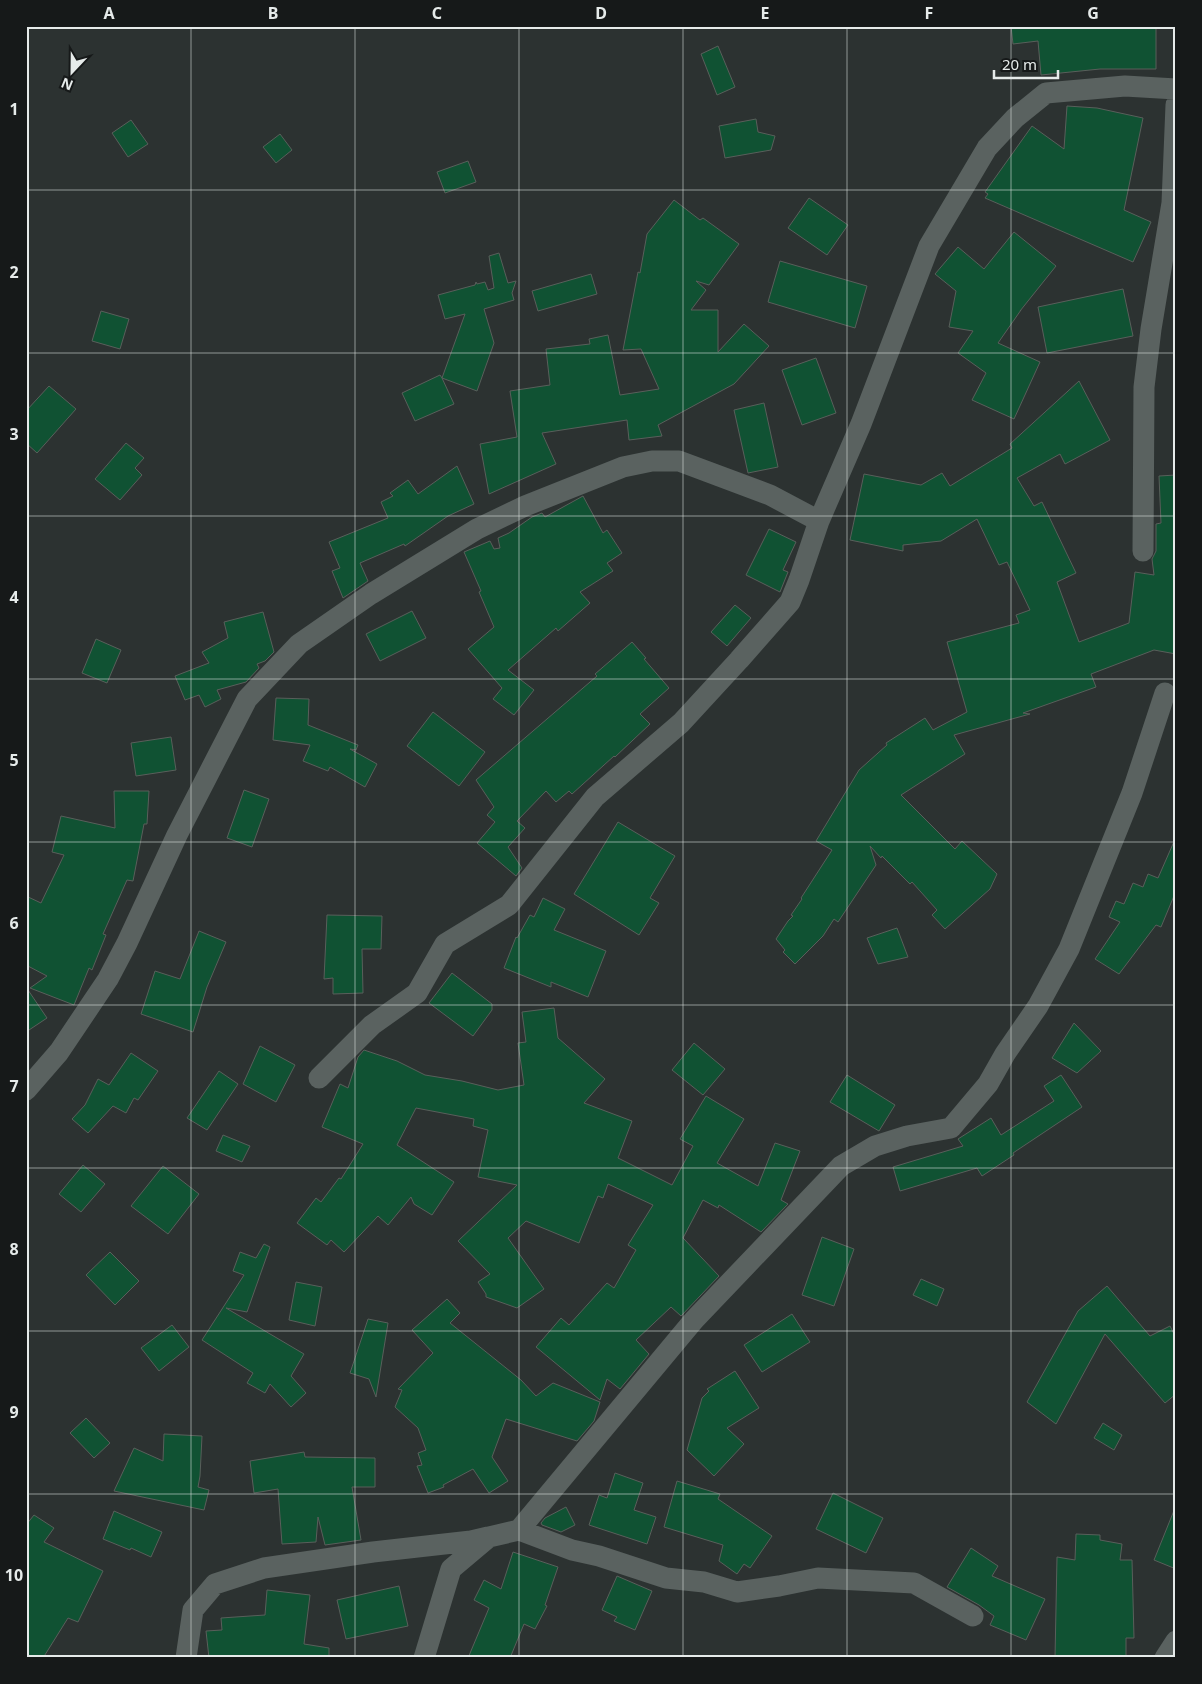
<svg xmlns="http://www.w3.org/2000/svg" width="1202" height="1684" font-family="'Noto Sans',sans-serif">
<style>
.building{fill:#105233;stroke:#595f5b}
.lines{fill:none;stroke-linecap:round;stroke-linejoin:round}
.minor{stroke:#5a6260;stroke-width:21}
.grid{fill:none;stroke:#e6ebea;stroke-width:1;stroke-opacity:0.55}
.neatline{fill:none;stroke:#e6ebea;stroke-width:2}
.grid-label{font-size:16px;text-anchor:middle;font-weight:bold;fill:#e6ebea}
</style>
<rect width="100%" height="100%" fill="#2c3231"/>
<!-- building -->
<path class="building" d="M1011,26l145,2v41h-56l-59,6 -3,-34 -25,3z
M718,46l17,41 -18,8 -16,-41z
M1067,106l30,2 46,10 -19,92 27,12 -18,40 -148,-64 3,-4 -3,-2 47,-66 32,23z
M756,119l2,13 17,4 -4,14 -46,8 -6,-32z
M131,120l17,24 -20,13 -16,-24z
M280,134l12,16 -16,13 -13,-16z
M468,161l8,21 -31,11 -8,-21z
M809,198l39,27 -21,30 -39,-27z
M674,200l26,20 3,-2 36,26 -30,41 -13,-4 10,9 -15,20h27v42l26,-28 25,22 -35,38 -76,41 4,11 -33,4 -2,-20 -85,13 14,31 -67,30 -9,-50 37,-7 -7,-46 40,-6 -4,-36 44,-5 -1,-5 19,-4 12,60 39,-6 -18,-40 -18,1 15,-78 2,1 7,-39z
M1014,232l42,34 -36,45 1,-1 -23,33 42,19 -26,57 -42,-19 14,-27 -28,-20 15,-22 -24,-4 7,-36 -21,-17 23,-27 26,22z
M499,253l9,30 8,-2 -4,12 2,7 -30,9 10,34 -17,48 -35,-13 12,26 -39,17 -13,-28 38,-18 2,3 23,-64 -20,5 -7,-24 37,-10 1,-3 1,2 8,-2 3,8 6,-2 -5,-32z
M780,261l87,25 -12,42 -87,-26z
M591,274l6,20 -59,17 -6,-20z
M1123,289l10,47 -86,17 -9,-46z
M101,311l28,8 -9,30 -28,-8z
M816,358l20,55 -34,12 -20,-55z
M1079,381l31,59 -45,24 -5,-10 -43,24 17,28 8,-4 34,71 -19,9 22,60 50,-19 6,-51 19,3 -2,-16 4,-8v-27l5,-1 -2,-47 17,-1v179l-22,-4 -63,24 5,13 -73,26 7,1 -76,21 11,19 -64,41 54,54 7,-8 35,33 -7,15 -45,40 -13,-14 5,-5 -25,-28 -2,2 -28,-28 -1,2 -11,-12 6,19 -38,57 -4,-3 -11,17 -28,28 -12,-12 2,-2 -9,-11 12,-18 5,-5 -2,-1 11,-16 -1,-1 31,-48 -16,-9 43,-71 28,-25 -1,-2 39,-25 8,12 34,-18 -20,-70 72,-19 -3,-8 14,-5 -23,-48 -8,3 -22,-46 -36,22 -38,4v6l-53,-11 14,-66 57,11 21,-12 8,13 62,-38 -2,-4z
M49,386l27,23 -39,44 -11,-10v-32z
M764,403l14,64 -30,6 -14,-63z
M126,443l18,15 -9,10 7,7 -22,25 -25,-21z
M457,466l17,38 -26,12 -43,30 -1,-2 -44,19 8,18 -25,17 -11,-27 8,-3 -11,-26 59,-24 -7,-16 12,-6 -3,-3 18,-13 10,14z
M583,496l20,37 4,-3 15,23 -15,10 6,8 -33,21 10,11 -32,28 -2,-3 -48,42 26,20 -20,25 -21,-16 9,-11 -34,-39 26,-22 -15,-35 2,-1 -17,-39 26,-11 4,8 6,-1 -2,-10 11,-5 23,-16 10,-4 3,4z
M769,529l27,13 -13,28 5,2 -8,20 -34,-17z
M735,605l16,13 -24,28 -16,-14z
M412,611l14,27 -46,23 -14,-27z
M263,612l11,40 -9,9 -8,3 2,4 -13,14 -29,8 4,9 -16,8 -6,-12 -14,5 -10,-24 34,-13 -7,-11 26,-14 -4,-16z
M96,639l25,11 -14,33 -25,-10z
M632,642l14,16 -2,1 25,29 -29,26 10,10 -35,33 -1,-1 -42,38 -3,-3 -13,11 -10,-11 -29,30 8,7 -17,19 14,21 -6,8 -39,-33 18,-21 -8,-7 7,-8 -18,-27 121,-104 -2,-2z
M276,698l33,1 -1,26 50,20 -2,5 -6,-1 27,15 -12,23 -35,-20 -2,4 -25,-10 7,-16 -37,-5z
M433,712l52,40 -26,34 -52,-40z
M171,737l5,33 -40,6 -5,-33z
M244,790l25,9 -17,48 -25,-9z
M114,791h35l-2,33h-3l-11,57 -6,-1 -24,54 3,1 -14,35 -3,-2 -15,37 -44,-17 17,-12 -21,-11v-69l15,7 23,-48 -12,-3 9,-36 54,12z
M618,822l57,34 -25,42 9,5 -20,32 -65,-41z
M1176,837v54l-15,36 -5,-2 -37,49 -24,-15 25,-37 -11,-5 7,-16 8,3 9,-21 10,4 5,-13 10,4z
M543,898l22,11 -11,21 52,21 -18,46 -37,-15v5l-47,-19 12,-31 1,1 13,-23 4,2z
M327,915l55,1 -1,33h-19l1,44 -30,1v-16l-9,1z
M897,928l11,29 -30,7 -11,-26z
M199,931l27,11 -19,45 -14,45 -52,-18 14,-43 25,8z
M452,973l40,31v6l-19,26 -44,-33z
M26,987l21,31 -21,14z
M554,1008l4,30 47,41 -21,24 48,18 -14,37 54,27 21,-39 -13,-7 26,-43 38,23 -27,44 41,23 17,-43 25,8 -19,49 7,4 -27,28 -42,-27 -1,3 -15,-8 -20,38 36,38 -38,40 -10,-9 -35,33 13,14 -29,35 -13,-10 -7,21 -64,-53 25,-29 8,7 38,-42 7,5 22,-38 -8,-5 25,-40 -45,-21 -5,14 -5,-2 -19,47 -53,-22 -18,17 36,51 -27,19 -31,-11v-3l-8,-12 12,-8 -32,-33 59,-56 -39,-8 10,-47 -15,-4 1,-7 -58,-11 -19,37 57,37 -22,33 -18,-11 -3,-7 -23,28 -10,-9 -34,36 -13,-12 -4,5 -30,-22 19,-25 5,4 18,-24 2,1 22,-35 -41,-17 18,-43 8,4 10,-31 6,-7 33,11 28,14 37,6 36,9 26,-5 -6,-42 8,-1 -4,-30z
M1074,1023l27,28 -24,22 -25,-15z
M694,1043l31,26 -22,26 -31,-25z
M260,1046l35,19 -19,37 -33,-18z
M131,1053l27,18 -20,29 -4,-2 -8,15 -13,-7 -25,27 -16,-14 13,-14 13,-26 11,6z
M219,1071l19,13 -31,46 -20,-12z
M847,1075l48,30 -16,26 -49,-29z
M1061,1075l21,32 -69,46 1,2 -32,21 -5,-8 -77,23 -7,-24 70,-21 -5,-7 33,-21 10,17 53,-34 -10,-15z
M223,1135l27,11 -8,16 -26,-11z
M83,1165l22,19 -24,28 -22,-18z
M163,1166l36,28 -31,40 -37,-28z
M822,1237l32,12 -20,57 -32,-11z
M264,1244l6,3 -23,65 -21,-4 78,46 -13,22 15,17 -15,14 -21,-23 -5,9 -18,-10 6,-10 -51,-33 42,-65 -11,-4 7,-19 16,6z
M110,1252l29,29 -24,24 -29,-30z
M921,1279l23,10 -7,17 -24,-11z
M296,1282l26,5 -7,39 -26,-6z
M1107,1286l43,50 20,-10 6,12v56l-11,9 -60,-69 -49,90 -29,-22 51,-91z
M447,1299l13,14 -10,10 71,57 15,16 17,-13 47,19 -6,19 -17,20 -71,-22 -14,38 16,24 -19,12 -16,-24 -30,16 1,2 -16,6 -11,-27 5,-1 -4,-12 8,-3 -8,-22 -23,-21 7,-17 -4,-1 35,-36 -21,-23z
M792,1314l18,28 -48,30 -18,-27z
M368,1319l20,4 -12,74 -7,-18 -19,-6z
M172,1325l17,22 -30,24 -18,-23z
M735,1371l24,37 -32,20 17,16 -30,32 -27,-26 15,-52 7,-7 -2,-2z
M86,1418l24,25 -16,15 -24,-25z
M1103,1423l19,12 -8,15 -20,-12z
M164,1434l38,2 -2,40 -2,11 11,3 -5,20 -90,-19 20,-43 29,13z
M304,1452l1,5 70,1v29h-23l9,53 -36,5 -7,-28 -2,25 -34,2 -4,-55 -24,4 -4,-32z
M615,1473l28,10 -9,27 22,7 -9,27 -58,-19 10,-30 8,3z
M677,1481l43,13 -2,5 54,37 -22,32 -6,-4 -7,10 -18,-13 4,-16 -59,-18z
M833,1493l50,25 -17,35 -50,-24z
M566,1507l9,18 -14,7 -19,-7 -1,-2 4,-5z
M1175,1508h1v61l-22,-9z
M114,1511l48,21 -11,25 -20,-9 -1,2 -27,-11z
M34,1515l20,13 -10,14 59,29 -25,51 -10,-4 -25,40h-17v-133z
M1076,1534l24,1v5l22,4 -2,16h12l2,78h-8v20h-71l2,-101 18,3z
M971,1548l27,18 -6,10 53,23 -19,41 -36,-15 4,-9 -15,-11 -32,-18z
M513,1552l45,15 -13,38 2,1 -12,23 -11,-5 -14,34h-42l21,-50 -15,-8 10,-20 17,9z
M617,1576l35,15 -17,39 -21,-9 3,-4 -15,-7z
M399,1586l9,40 -62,13 -9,-39z
M267,1590l43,5 -6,49 25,4v10h-120l-3,-27 16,-1 -1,-12 44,-3z"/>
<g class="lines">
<!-- minor -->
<path class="minor" d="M1143,551l1,-164 7,-58 21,-126 4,-98
M319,1078l53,-53 45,-32 28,-49 64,-39 86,-108 86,-74 58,-63 51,-58 9,-22 20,-59
M26,1090l33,-38 49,-73 19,-36 50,-108 70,-136 52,-55 72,-50 106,-65 48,-23 98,-39 29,-6h27l91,34 49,26 42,-97 68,-178 58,-98 28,-30 31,-25 79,-7 51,3
M519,1530l175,-210 147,-154 34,-20 32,-10 44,-8 37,-44 17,-30 33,-48 31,-57 63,-156 33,-100
M186,1658l7,-48 22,-26 49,-16 109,-16 98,-11 17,-4
M424,1658l27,-89 38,-32 30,-7 53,20 27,6 67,22 38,4 33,10 42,-6 39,-8 96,5 59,33
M1165,1658l11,-17"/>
</g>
<!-- grid -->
<path class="grid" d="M191,26v1632M355,26v1632M519,26v1632M683,26v1632M847,26v1632M1011,26v1632M26,190h1150M26,353h1150M26,516h1150M26,679h1150M26,842h1150M26,1005h1150M26,1168h1150M26,1331h1150M26,1494h1150"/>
<!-- border -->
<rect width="1202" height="1684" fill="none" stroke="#161919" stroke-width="55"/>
<!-- north arrow -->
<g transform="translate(72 72) rotate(202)" stroke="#161919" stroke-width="4" paint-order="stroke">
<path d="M0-4L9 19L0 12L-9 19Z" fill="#e6ebea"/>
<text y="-8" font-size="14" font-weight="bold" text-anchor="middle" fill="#e6ebea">N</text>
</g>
<!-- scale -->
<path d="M994 70v8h64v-8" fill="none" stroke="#e6ebea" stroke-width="2.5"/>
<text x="1002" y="70" font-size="15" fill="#e6ebea" stroke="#161919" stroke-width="4" paint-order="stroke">20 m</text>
<rect x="28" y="28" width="1146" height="1628" class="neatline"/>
<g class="grid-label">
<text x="109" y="19">A</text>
<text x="273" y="19">B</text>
<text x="437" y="19">C</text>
<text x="601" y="19">D</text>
<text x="765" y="19">E</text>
<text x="929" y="19">F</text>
<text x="1093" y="19">G</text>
<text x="14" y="115">1</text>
<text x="14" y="278">2</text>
<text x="14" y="440">3</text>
<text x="14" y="603">4</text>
<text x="14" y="766">5</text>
<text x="14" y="929">6</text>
<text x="14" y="1092">7</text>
<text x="14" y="1255">8</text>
<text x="14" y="1418">9</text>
<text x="14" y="1581">10</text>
</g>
</svg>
